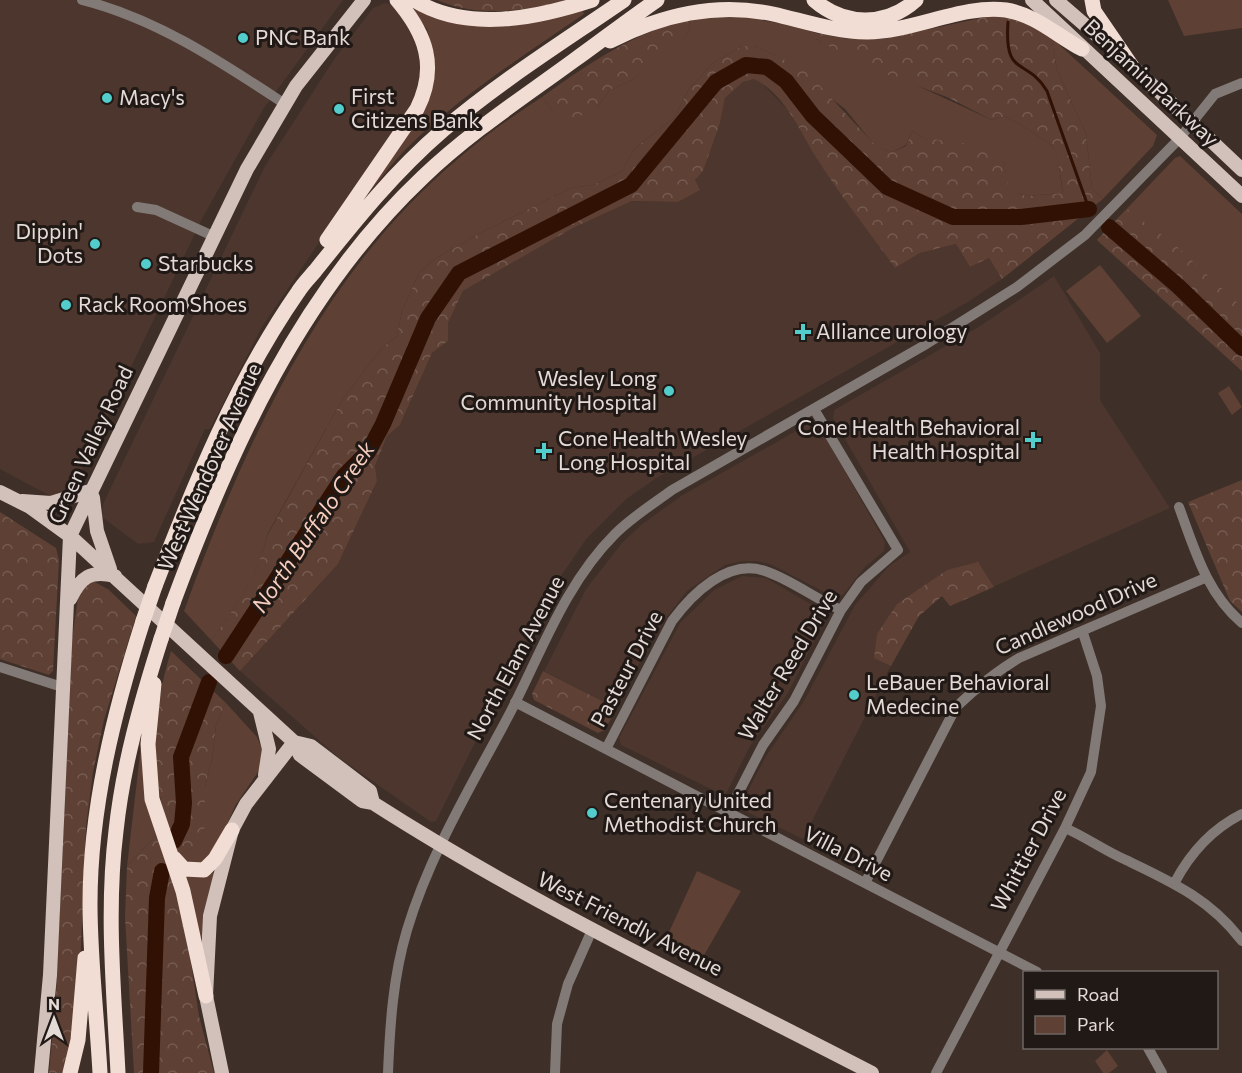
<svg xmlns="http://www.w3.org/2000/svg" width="1242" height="1073" font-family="Commissioner,sans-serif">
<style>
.built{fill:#4c362d}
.green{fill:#5e4034}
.forest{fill:url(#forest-crowns)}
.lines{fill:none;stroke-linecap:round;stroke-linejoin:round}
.stream{stroke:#311103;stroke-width:3}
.river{stroke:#311103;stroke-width:16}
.minor{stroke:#827a77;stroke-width:10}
.major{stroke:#d2c1ba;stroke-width:14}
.highway{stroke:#f1ddd4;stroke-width:15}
.highway-bridge{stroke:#f1ddd4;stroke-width:15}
.poi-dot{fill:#52cdcc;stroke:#201916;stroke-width:2}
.labels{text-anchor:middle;stroke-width:6;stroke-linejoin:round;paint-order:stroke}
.poi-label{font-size:21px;fill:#e4dad6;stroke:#201916;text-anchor:start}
.street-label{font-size:21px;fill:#e4dad6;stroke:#201916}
.water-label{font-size:22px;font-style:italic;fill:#f7cebd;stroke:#201916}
</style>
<defs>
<pattern id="forest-crowns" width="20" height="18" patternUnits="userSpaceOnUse" patternTransform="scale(1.5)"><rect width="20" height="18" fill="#5e4034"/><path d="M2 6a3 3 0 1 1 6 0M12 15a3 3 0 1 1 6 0" fill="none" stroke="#755b51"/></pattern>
</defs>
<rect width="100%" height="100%" fill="#3e2f28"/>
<!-- built -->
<path class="built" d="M0,0h343l-79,108 -61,109 -130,271 -5,5 -16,4 -52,-28z
M385,3l8,2 25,37 4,31 -6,26 -154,228 -52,102h-5l-51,113 -16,2 -36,-27 1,-13 162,-338 70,-108 38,-50z
M754,79l8,4 26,27 31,52 76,106 25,-15 36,-9 14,23 19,-9 13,21 -34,23 -313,177 -30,21 -38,38 -37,54 -114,229 -5,1 -93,-65 -98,-86 98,-107 39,-83 -2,-15 12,-30 13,-11 32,-72 16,-12v-18l15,-32 110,-63 59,-27 46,1 21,-13 -4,-8 25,-58 5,-25 18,-16z
M1054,276l46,77v47l70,108 -220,98 -8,-10 -23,20 -12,18 -104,205 -58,-28 -3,-9 24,-46 38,-55 51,-96 34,-39 21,-14 -77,-134 1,-8 143,-82z
M810,423l8,1 67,118 -1,9 -20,17 -21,27 -9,2 -62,-32 -15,-4h-15l-17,4 -38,26 -31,40 -40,77 -72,-37 42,-82 36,-46 19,-18 40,-29z
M742,576l24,2 62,36 -40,79 -39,55 -24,48 -104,-51 -2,-7 61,-115 34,-33z"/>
<!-- green -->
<path class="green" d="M405,0l28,13 126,3 24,-5 1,3c-61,42 -124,82 -177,134 -16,16 -30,36 -45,53l58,-85 12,-68 -5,-19z
M1168,0h74v28l-58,8z
M738,16l52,9 26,8v6l176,81c4,-1 10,-4 14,-3 4,1 45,26 47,30 7,12 7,32 10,46l-36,3 -19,-5 -4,-29 -80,-24 -12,-7 -6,14 -14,7 -16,-5 -31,-38 -70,-54 -21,-9h-12l-29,17 -24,26 -15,29 -39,30 -14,24 -28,13 -22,3 -87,43 -51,29 -14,13 -17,38 -5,25 -15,12 -40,52 -75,135c-8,40 -32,74 -56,105l-27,-29c60,-165 136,-337 274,-452 26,-23 55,-43 84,-62l12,16 43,-6 13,-17 22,-10 54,-43 6,-19z
M1051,37l106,98 -4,11 -50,53 -11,-10 -6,-55 -29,-64z
M1180,156l62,58v157l-145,-131 78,-82z
M1100,265l41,51 -34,27 -41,-52z
M1229,386l13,21 -10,8 -14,-22z
M226,703l31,34 7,17 -4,15 -25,37 -21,49 -11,9h-13l-12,-9 18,-8 9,-20v-40l7,-28 4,-34z
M142,737l14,98 -29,31z
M697,871l44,20 -38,66 -30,-17 -11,-2 7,-6z
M214,872l-11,65h-3l-15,-62 16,2z
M1107,1050l11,16 -9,7h-6l-8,-12z"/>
<!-- forest -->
<path class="forest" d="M437,0h132c-42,11 -91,18 -132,0z
M995,15l18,2 38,20 6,33 29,64 6,55 11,10 -101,80 -13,-21 -19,9 -14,-23 -36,9 -25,15c-25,-35 -52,-69 -76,-106 -18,-27 -33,-68 -65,-83l-11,3 -18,16 -5,25 -17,48 -8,9 5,10 -22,12 -46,-1 -59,27 -110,63 -15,32v18l-16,12 -32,72 -13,11 -12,30 2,15 -39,83 -98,107 -29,-31c24,-31 47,-65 56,-104l75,-136 40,-52 15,-12 5,-25 17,-38 14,-13 51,-29 87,-43 22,-3 28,-13 14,-24 39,-30 15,-29 24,-26 29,-17h12l21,9 32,17 70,75 15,5 14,-6 6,-15 12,7 46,6 34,18 5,29 18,5 36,-3c-2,-13 -4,-34 -10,-46 -2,-4 -43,-29 -47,-30 -4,-1 -10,2 -14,3l-45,-23 -86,-32 -46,-27 1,-5 32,6h35z
M692,18l-6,19 -23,21 -31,22 -22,10 -13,17 -24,13h-8l-11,-7 -12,-16c47,-34 93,-65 150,-79z
M1127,209l47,35 68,63v64l-145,-131z
M1242,480v132l-12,-11 -42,-99z
M0,512l56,36 3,12 -6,111 -4,4 -49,-16z
M978,562l16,25 -44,19 -8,-10 -23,20 -28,50 -17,-8 3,-24 20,-30 50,-34z
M95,582l14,8 27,26 -32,104 -11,52 -7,55 -6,141 -14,105h-17l7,-77 16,-357 7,-48 10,-8z
M171,651l55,52 -10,22 -4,34 -7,28v40l-8,20 -19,8c-29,-70 -29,-132 -7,-204z
M543,671l73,37 -11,22 -7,3 -64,-33 -2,-6z
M156,835l20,49 9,39 14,93 15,57h-80l-9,-156 2,-51z"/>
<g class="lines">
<!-- stream -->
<path class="stream" d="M1008,22c-4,57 18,34 39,69l42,118"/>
<!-- river -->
<path class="river" d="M1109,227l69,59 64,62
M226,656l118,-180 24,-24 15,-28 45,-106 31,-45 172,-88 85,-103 30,-17 21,2 19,14 27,35 74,71 66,30h68l68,-8
M174,841l8,-17 2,-21 -3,-46 28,-75
M151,1073l6,-175 5,-27"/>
<!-- minor -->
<path class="minor" d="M82,0c75,19 139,62 203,104
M137,207l19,3 57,26
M1179,507c16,43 27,85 63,116
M0,667l62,20
M515,702l522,270
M606,749l66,-128c20,-27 56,-63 93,-50 27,9 50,28 76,39
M728,813l35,-68 31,-44 47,-91 20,-28 37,-32 -84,-141
M1065,828c21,9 40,23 61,32 46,22 84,39 116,81
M1175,882c16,-30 37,-53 67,-68
M865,883l91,-176c20,-19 39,-35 63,-49l186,-80
M1148,1048l14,25
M388,1073c2,-49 5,-96 19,-143 23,-77 66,-147 103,-217 32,-62 55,-129 105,-179 17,-17 38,-30 57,-44l251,-144 94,-59 68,-52 94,-96 36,-45 27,-11
M555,1073l2,-49 11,-40 24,-54
M936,1073l129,-245 26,-56 10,-66 -4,-30 -14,-43"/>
<!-- major -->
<path class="major" d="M1032,0l210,196
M1056,0l75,65 111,105
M90,491l3,7 4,33 13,38
M0,492l30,15 40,29 224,206 6,13 62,46 11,2c159,102 331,183 499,270
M22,501l29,2 39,-12
M70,599c11,-22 20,-29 45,-23
M260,712l9,37 -4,26
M294,742l17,4 59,45 3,12
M41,1073l9,-98 20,-439 177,-367 49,-83 68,-86
M222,1073l-16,-77 4,-80 22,-86 14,-26 48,-62"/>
<!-- highway -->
<path class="highway" d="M414,0c53,33 123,18 178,0
M814,0c30,26 72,27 102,0
M1092,0l2,11 37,54
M610,41c52,-26 105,-39 163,-27 31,7 62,18 94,18 45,0 97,-28 139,-22 30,5 50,25 76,39
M327,240l90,-131c21,-42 9,-75 -20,-109
M155,586c39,-101 81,-205 143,-294 5,-8 11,-14 17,-21 40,-50 79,-99 128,-141 56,-48 120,-88 181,-130
M173,603c57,-154 128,-311 250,-426 46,-44 98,-78 150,-116 28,-20 55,-41 84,-61
M154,684l-6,60 4,55 31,92 23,105
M174,858l10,11 20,1 11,-11 17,-29
M70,1073l8,-33 7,-82
M100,1073c-3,-56 -10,-113 -10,-169 0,-96 24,-192 53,-283
M118,1073c-4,-81 -12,-162 -2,-242 7,-66 25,-129 45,-192"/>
<!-- highway-bridge -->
<path class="highway-bridge" d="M143,621l12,-35
M161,639l12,-36"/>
</g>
<!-- markers -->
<g class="poi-dot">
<circle cx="243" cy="38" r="6"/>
<circle cx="107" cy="98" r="6"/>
<circle cx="339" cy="109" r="6"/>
<circle cx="95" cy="244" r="6"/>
<circle cx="146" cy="264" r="6"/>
<circle cx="66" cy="305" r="6"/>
<path d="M800 323h6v6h6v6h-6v6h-6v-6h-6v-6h6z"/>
<circle cx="669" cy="391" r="6"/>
<path d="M1030 431h6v6h6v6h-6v6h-6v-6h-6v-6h6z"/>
<path d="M541 442h6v6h6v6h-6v6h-6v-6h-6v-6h6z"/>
<circle cx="854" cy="695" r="6"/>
<circle cx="592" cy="813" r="6"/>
</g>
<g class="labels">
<!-- poi labels -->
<g class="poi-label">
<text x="255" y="45">PNC Bank</text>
<text x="351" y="104">First<tspan x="351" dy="24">Citizens Bank</tspan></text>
<text x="119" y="105">Macy's</text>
<text x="83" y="239" text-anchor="end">Dippin'<tspan x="83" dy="24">Dots</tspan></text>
<text x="158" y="271">Starbucks</text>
<text x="78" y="312">Rack Room Shoes</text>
<text x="816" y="339">Alliance urology</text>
<text x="657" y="386" text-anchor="end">Wesley Long<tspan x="657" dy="24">Community Hospital</tspan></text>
<text x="1020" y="435" text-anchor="end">Cone Health Behavioral<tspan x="1020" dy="24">Health Hospital</tspan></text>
<text x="558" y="446">Cone Health Wesley<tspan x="558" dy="24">Long Hospital</tspan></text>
<text x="866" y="690">LeBauer Behavioral<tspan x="866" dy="24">Medecine</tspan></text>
<text x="604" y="808">Centenary United<tspan x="604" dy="24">Methodist Church</tspan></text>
</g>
<!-- street labels -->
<g class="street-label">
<text transform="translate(1151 83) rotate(43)" y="7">Benjamin Parkway</text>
<text transform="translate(91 445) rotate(-65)" y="7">Green Valley Road</text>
<text transform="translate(210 467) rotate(-66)" y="7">West Wendover Avenue</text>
<text transform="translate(1076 614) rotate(-24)" y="7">Candlewood Drive</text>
<text transform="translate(516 658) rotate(-62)" y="7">North Elam Avenue</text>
<text transform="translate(788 665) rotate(-59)" y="7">Walter Reed Drive</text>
<text transform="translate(627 669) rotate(-62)" y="7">Pasteur Drive</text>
<text transform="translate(1029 850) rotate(-62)" y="7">Whittier Drive</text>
<text transform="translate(848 854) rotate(27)" y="7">Villa Drive</text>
<text transform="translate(630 924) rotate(27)" y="7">West Friendly Avenue</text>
</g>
<!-- water labels -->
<g class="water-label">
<text transform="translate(313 527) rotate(-56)" y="8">North Buffalo Creek</text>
</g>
</g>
<!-- legend -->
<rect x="1023" y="971" width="195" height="78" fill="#201916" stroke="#6e6663" stroke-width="1.5"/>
<rect x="1035" y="990" width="30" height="9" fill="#d2c1ba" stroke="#6e6663" stroke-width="1.5"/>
<text x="1077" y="1001" font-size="18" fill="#e4dad6">Road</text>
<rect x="1035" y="1016" width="30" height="18" fill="#5e4034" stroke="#6e6663" stroke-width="1.5"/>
<text x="1077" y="1031" font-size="18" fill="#e4dad6">Park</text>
<!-- north arrow -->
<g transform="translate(54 1019)" stroke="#201916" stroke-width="4.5" paint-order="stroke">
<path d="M0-4.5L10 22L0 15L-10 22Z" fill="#e4dad6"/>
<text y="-9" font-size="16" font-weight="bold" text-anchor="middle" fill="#e4dad6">N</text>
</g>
</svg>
